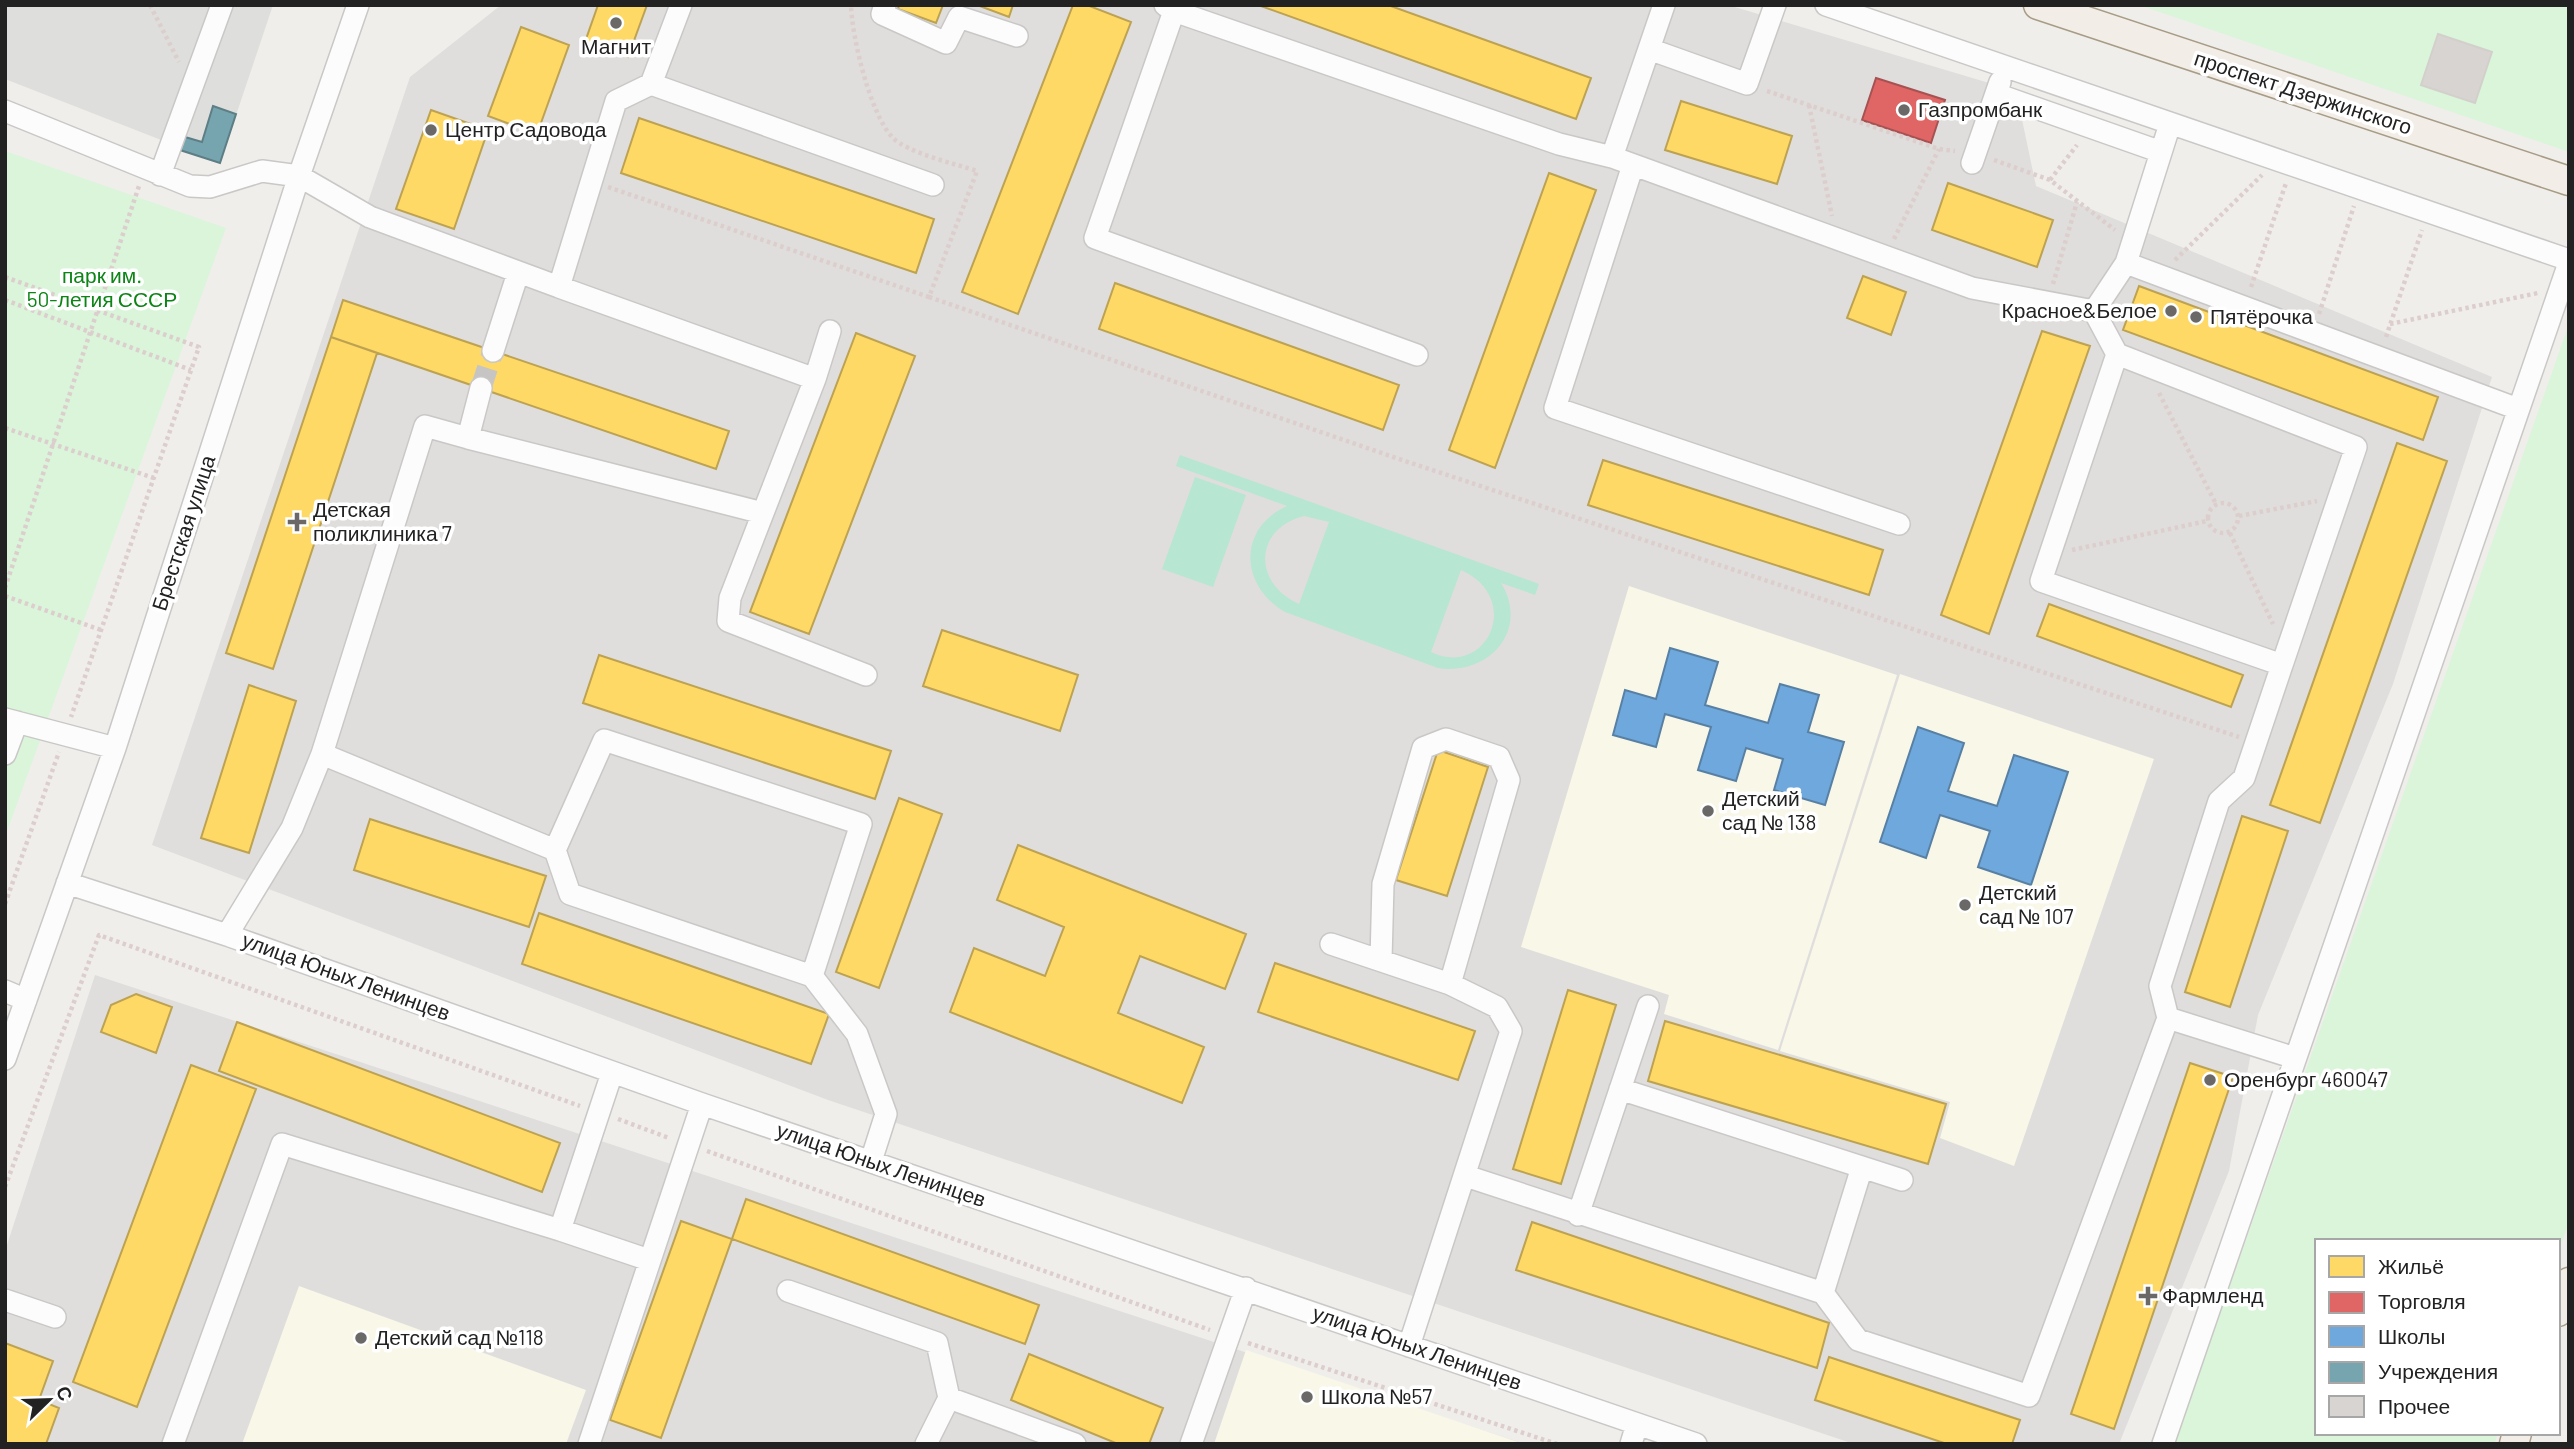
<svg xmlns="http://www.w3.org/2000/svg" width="2574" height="1449" font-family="Barlow,sans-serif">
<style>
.residential{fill:#dfdedc}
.education{fill:#f8f7e8}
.religious{fill:#dededc}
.park{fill:#daf5da}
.pitch{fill:#b7e6d2;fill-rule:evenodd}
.homes{fill:#ffd966;stroke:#bda252;stroke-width:2}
.shops{fill:#e06666;stroke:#a75252;stroke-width:2}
.schools{fill:#6fa8dc;stroke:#5880a4;stroke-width:2}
.public{fill:#76a5af;stroke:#5d7e85;stroke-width:2}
.building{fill:#d7d4d2;stroke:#d3d0cc;stroke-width:2}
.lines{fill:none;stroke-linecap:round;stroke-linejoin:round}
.minor-tunnel{stroke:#c7c5c3;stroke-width:21;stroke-dasharray:21 10;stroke-linecap:butt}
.minor-casing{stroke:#c9c8c7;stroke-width:24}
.major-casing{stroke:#a79c86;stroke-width:31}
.path{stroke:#dccecd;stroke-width:4.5;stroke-dasharray:3.5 3.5;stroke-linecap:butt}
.minor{stroke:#fdfcfc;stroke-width:21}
.major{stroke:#f3ede7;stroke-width:28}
.poi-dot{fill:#6a6968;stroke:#fff;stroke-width:2.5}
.labels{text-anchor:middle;stroke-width:7;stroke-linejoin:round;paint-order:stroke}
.poi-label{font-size:21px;fill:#222;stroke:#fff;text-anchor:start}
.street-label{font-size:21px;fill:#222;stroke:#fff}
.park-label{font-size:21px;fill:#0c8416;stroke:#fff}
</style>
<rect width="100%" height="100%" fill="#f0eeeb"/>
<!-- residential -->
<path class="residential" d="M501,5h1227l288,86 20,95 456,191 -99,307 -135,331 -29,156 -110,273h-265l-1026,-344 -676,-255 258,-768z
M95,975l1430,469h-1520v-193z"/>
<!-- education -->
<path class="education" d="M1629,586l268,89 -119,375 -114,-36 5,-19 -148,-48z
M1900,674l254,85 -140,407 -74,-28 10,-36 -170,-51z
M299,1286l287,104 -20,54h-324z
M1246,1350l278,94h-310z"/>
<!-- religious -->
<path class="religious" d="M5,5h268l-53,158 -215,-84z"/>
<!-- park -->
<path class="park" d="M2139,5h430v147z
M5,151l221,77 -221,609z
M2569,324v898l-11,31v-12h-241v192h181l-4,11h-320z"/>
<!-- pitch -->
<path class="pitch" d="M1180,455l359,129 -4,11 -34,-12c29,47 -12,93 -63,85l-153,-56c-45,-26 -48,-83 2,-106l-111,-40zM1304,516l25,6 -30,82c-46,-20 -46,-75 5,-88zM1461,570c63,28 26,109 -30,82z
M1195,477l51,18 -33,92 -51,-18z"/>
<!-- homes -->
<path class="homes" d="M598,5h49l-19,52 -43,-15z
M899,5h44l-7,18 -38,-14z
M977,5h36l-4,12z
M1073,5h14l44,17 -113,292 -56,-22z
M1258,5h130l203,73 -15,41z
M521,27l48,18 -32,89 -49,-18z
M1681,101l111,35 -15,48 -112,-34z
M431,110l57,20 -34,99 -58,-20z
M639,118l295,101 -18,54 -295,-100z
M1549,173l47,17 -101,278 -46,-18z
M1948,183l105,37 -16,47 -105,-37z
M1863,276l43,16 -15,43 -44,-17z
M1115,283l284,102 -16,45 -284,-101z
M2139,286l299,111 -15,43 -300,-110z
M343,300l386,131 -13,38 -385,-132z
M2042,331l48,15 -101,288 -48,-19z
M856,333l59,23 -106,278 -59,-22z
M331,337l46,16 -104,316 -47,-16z
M2397,443l50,18 -127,362 -50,-18z
M1603,460l280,90 -14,45 -281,-90z
M2049,604l194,71 -12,32 -194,-71z
M942,630l136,45 -18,56 -137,-45z
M599,655l292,96 -16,48 -292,-96z
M249,685l47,16 -47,152 -48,-15z
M1438,750l50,17 -41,129 -51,-16z
M899,798l43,16 -63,174 -43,-16z
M2242,816l46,15 -58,176 -45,-15z
M370,819l176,57 -17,51 -175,-57z
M1018,845l228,89 -21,55 -85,-33 -22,57 86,34 -22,56 -232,-91 24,-64 71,28 19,-49 -67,-27z
M539,913l290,101 -18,50 -289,-100z
M1275,963l200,68 -17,49 -200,-68z
M1568,990l48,15 -55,179 -48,-15z
M136,994l36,13 -16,46 -55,-21 10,-27z
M1665,1021l281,83 -18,60 -280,-83z
M237,1022l323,121 -18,49 -323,-121z
M2190,1063l43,14 -119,352 -43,-15z
M191,1065l65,24 -119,318 -64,-25z
M746,1199l293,106 -14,39 -293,-105z
M681,1221l51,18 -71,199 -51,-18z
M1532,1222l297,101 -12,45 -301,-98z
M5,1343l48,18 -14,39 20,8 -13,36h-41z
M1029,1354l134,54 -14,36h-31l-107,-44z
M1829,1357l191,63 -8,24h-65l-132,-44z"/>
<!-- shops -->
<path class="shops" d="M1876,78l69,22 -14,43 -69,-23z"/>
<!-- schools -->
<path class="schools" d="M1670,648l48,14 -13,43 63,18 12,-39 39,11 -11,37 36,10 -19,63 -51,-15 9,-31 -37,-11 -10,33 -38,-11 13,-43 -46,-13 -9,33 -43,-12 12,-45 31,9z
M1918,727l46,16 -16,48 49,15 17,-51 54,17 -37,113 -53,-18 12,-36 -50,-16 -14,43 -46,-16z"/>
<!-- public -->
<path class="public" d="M213,106l23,8 -16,49 -40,-13 5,-13 17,5z"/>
<!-- building -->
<path class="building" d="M2438,34l54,18 -17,51 -54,-18z"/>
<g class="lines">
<!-- minor-tunnel -->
<path class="minor-tunnel" d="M481,388l12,-37"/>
<!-- minor casing -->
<g class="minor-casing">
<path id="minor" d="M885,5l-3,9 64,29 13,-26 58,19
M1165,5l9,6 -79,227 322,117
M1664,5l-52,152 360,131 122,23 32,-48 44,-139
M1826,5l743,255
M1174,11l385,133 53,13
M1649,49l98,35 28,-79
M651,84l282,101
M1996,94l165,58
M5,111l185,75 20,1 52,-16 37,5 71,41 189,70 57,-186 35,-17 30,-79
M1972,163l28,-81
M1633,165l-78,243 344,116
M160,175l62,-170
M2126,263l392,146
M559,287l256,92 -85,219 -2,23 138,54
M2094,311l23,43 239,93 -74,218 -241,-84 76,-227
M493,351l25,-78
M815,379l15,-48
M468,438l295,75
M5,719l110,29
M5,754l12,-32
M322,754l103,-328 43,12 13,-50
M555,850l15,44 242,82
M67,883l160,52 475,169 994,340
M227,935l65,-107 30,-74 233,96 49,-110 257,84 -49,152 45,58 29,80 -15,47
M1331,944l119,40 59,-204 -10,-23 -53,-18 -23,9 -40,136 -2,76
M5,991l21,9
M2168,1018l127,40
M5,1059l110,-311 184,-572 59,-171
M1620,1089l282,91
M1466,1176l357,117 35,47 171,56 139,-378 -8,-32 59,-185 25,-23 38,-113
M1578,1215l70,-209
M560,1230l89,30
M788,1291l149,52 12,55
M1823,1293l39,-126
M5,1300l50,17
M1409,1346l102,-315 -14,-24 -47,-23
M173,1444l109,-300 278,86 52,-157
M589,1444l113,-340
M926,1444l23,-46 126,46
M1191,1444l55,-156
M1631,1444l6,-20
M2163,1444l406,-1181"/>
</g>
<!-- major casing -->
<g class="major-casing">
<path id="major" d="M2038,5l531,176
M2558,1312l11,-30
M2514,1444l3,-11"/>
</g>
<!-- path -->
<path class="path" d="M150,5l29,57
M1767,91l172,58 16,2
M1809,105l23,111
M1994,160l56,20 65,50
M2050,180l27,-35
M608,187l321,110 48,-126c-21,-7 -70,-18 -85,-34 -22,-24 -40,-99 -41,-132
M1894,239l45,-90
M2175,260l87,-85
M5,277l194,70 -128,370
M2053,284l24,-82
M2251,287l35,-104
M929,297l473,163 837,277
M5,300l186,70
M2319,314l35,-108
M2390,324l148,-31
M2386,337l36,-107
M2159,393l57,111
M5,428l149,50
M2208 518a15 15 0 1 1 30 0a15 15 0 1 1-30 0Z
M2239,516l78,-15
M2230,533l43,91
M2072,550l135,-29
M5,588l134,-402
M5,596l96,34
M5,904l54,-152
M618,1119l51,19
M707,1151l503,179
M5,1187l94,-252 481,171
M1248,1343l309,101"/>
<!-- minor -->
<use href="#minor" class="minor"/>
<!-- major -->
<use href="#major" class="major"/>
</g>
<!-- markers -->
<g class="poi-dot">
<circle cx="616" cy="23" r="7"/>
<circle cx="1904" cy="110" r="7"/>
<circle cx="431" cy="130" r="7"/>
<circle cx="2171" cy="311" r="7"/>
<circle cx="2196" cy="317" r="7"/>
<path d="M293.5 511.5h7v7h7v7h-7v7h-7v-7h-7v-7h7z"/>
<circle cx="1708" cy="811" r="7"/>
<circle cx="1965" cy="905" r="7"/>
<circle cx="2210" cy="1080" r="7"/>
<path d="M2144.5 1285.5h7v7h7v7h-7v7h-7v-7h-7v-7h7z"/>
<circle cx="361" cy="1338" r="7"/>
<circle cx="1307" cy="1397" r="7"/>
</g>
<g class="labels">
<!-- poi labels -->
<g class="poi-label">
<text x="616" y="54" text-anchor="middle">Магнит</text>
<text x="1918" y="117">Газпромбанк</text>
<text x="445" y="137">Центр Садовода</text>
<text x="2157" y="318" text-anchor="end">Красное&amp;Белое</text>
<text x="2210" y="324">Пятёрочка</text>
<text x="313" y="517">Детская<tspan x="313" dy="24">поликлиника 7</tspan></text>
<text x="1722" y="806">Детский<tspan x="1722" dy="24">сад № 138</tspan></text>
<text x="1979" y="900">Детский<tspan x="1979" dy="24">сад № 107</tspan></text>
<text x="2224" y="1087">Оренбург 460047</text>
<text x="2162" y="1303">Фармленд</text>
<text x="375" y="1345">Детский сад №118</text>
<text x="1321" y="1404">Школа №57</text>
</g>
<!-- street labels -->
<g class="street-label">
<text transform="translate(2303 93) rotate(18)" y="7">проспект Дзержинского</text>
<text transform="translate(184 533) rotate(-72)" y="7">Брестская улица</text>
<text transform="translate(346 977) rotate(20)" y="7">улица Юных Ленинцев</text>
<text transform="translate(881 1165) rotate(19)" y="7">улица Юных Ленинцев</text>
<text transform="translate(1417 1348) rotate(19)" y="7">улица Юных Ленинцев</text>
</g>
<!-- park labels -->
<g class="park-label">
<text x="102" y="283">парк им.<tspan x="102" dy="24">50-летия СССР</tspan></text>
</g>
</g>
<!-- border -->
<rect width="2574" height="1449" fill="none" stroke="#222222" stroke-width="14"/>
<!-- legend -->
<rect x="2315" y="1239" width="245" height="196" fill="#ffffff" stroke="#a7a7a7" stroke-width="2"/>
<rect x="2329" y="1256" width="35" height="21" fill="#ffd966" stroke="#a7a7a7" stroke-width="2"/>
<text x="2378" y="1274" font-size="21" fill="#222222">Жильё</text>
<rect x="2329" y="1292" width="35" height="21" fill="#e06666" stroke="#a7a7a7" stroke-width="2"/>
<text x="2378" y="1309" font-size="21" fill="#222222">Торговля</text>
<rect x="2329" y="1326" width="35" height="21" fill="#6fa8dc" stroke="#a7a7a7" stroke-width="2"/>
<text x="2378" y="1344" font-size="21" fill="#222222">Школы</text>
<rect x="2329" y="1362" width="35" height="21" fill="#76a5af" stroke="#a7a7a7" stroke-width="2"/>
<text x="2378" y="1379" font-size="21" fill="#222222">Учреждения</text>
<rect x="2329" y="1396" width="35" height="21" fill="#d7d4d2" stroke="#a7a7a7" stroke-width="2"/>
<text x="2378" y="1414" font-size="21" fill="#222222">Прочее</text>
<!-- north arrow -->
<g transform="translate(49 1400) rotate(67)" stroke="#ffffff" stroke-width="5" paint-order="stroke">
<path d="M0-5L12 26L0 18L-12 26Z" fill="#222222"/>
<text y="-10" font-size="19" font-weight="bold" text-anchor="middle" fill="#222222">С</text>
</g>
</svg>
